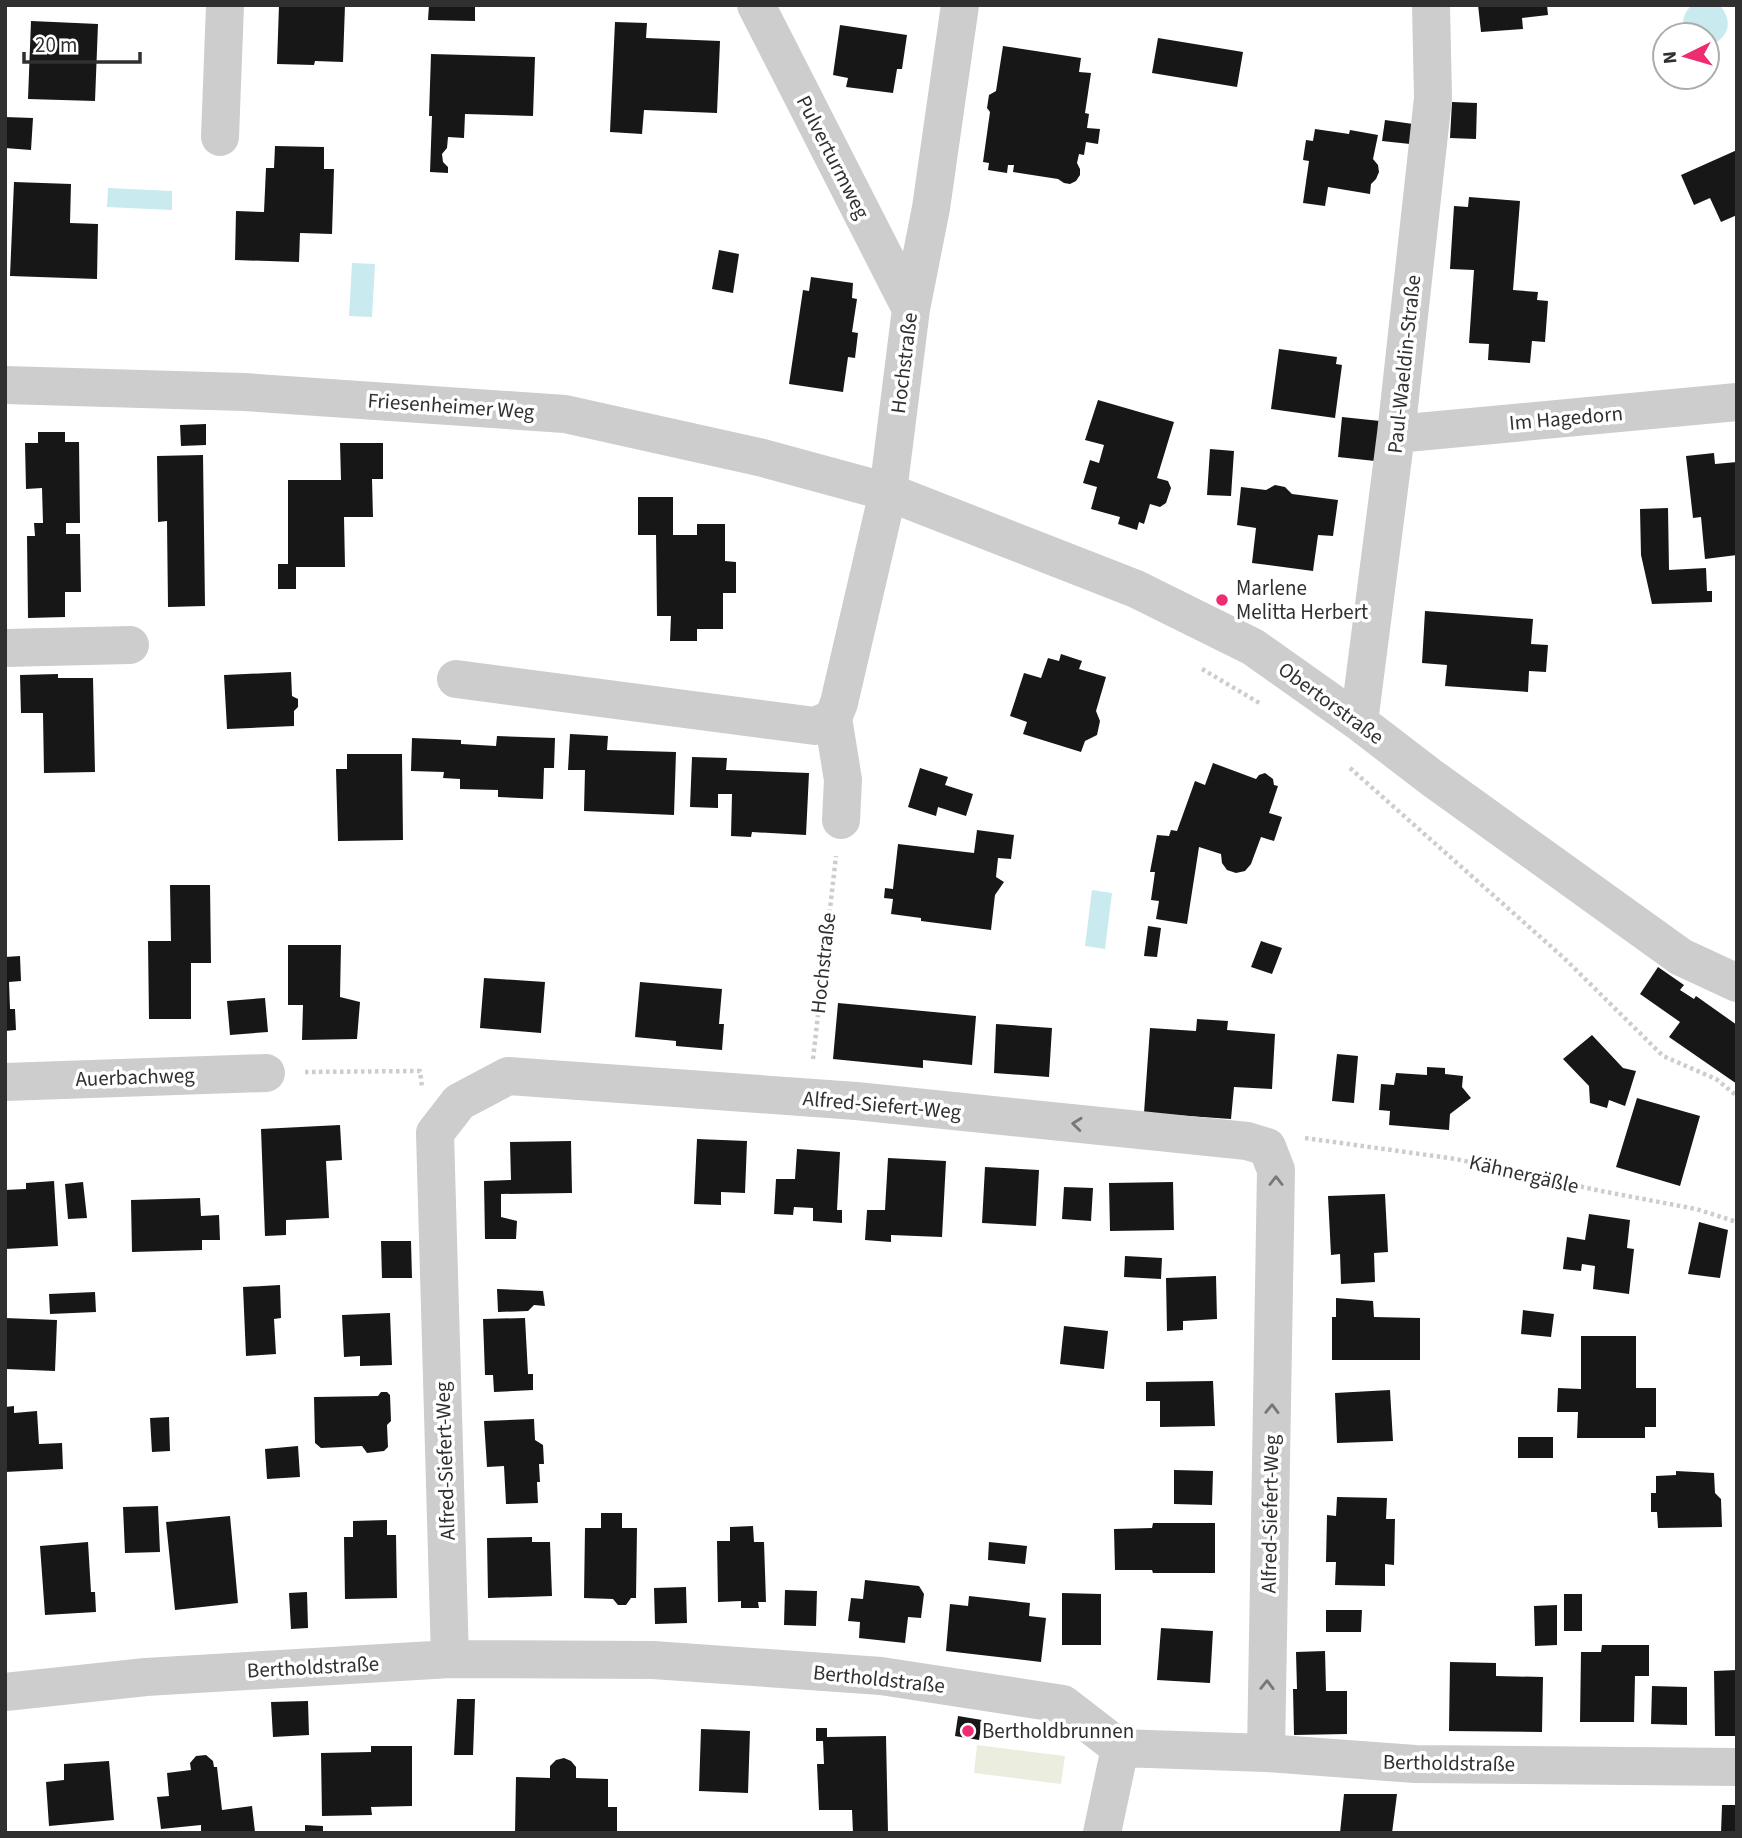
<svg xmlns="http://www.w3.org/2000/svg" width="1742" height="1838" font-family="'Source Sans 3',sans-serif">
<style>
.green{fill:#ebeede}
.water{fill:#c9eaee}
.building{fill:#171717}
.lines{fill:none;stroke-linecap:round;stroke-linejoin:round}
.path{stroke:#cdcdcd;stroke-width:4.5;stroke-dasharray:3.5 3.5;stroke-linecap:butt}
.minor{stroke:#cdcdcd;stroke-width:38}
.oneway{stroke:#777}
.poi-dot{fill:#ee2c72;stroke:#fff;stroke-width:2.5}
.labels{text-anchor:middle;stroke-width:7;stroke-linejoin:round;paint-order:stroke}
.street-label{font-size:21px;fill:#303030;stroke:#fff}
.poi-label{font-size:21px;fill:#303030;stroke:#fff;text-anchor:start}
</style>
<rect width="100%" height="100%" fill="#fff"/>
<!-- green -->
<path class="green" d="M977,1745l88,11 -4,28 -87,-11z"/>
<!-- water -->
<path class="water" d="M1692,5h27c16,16 9,36 -12,40v-10h-20c-6,-11 -5,-21 5,-30z
M108,188l64,3v19l-65,-3z
M352,263l23,1 -3,53 -23,-1z
M1092,890l20,3 -7,56 -20,-3z"/>
<!-- building -->
<path class="building" d="M279,5h66l-2,57 -28,-1 -1,4 -37,-1z
M429,5h46v16l-47,-1z
M1478,5h69l1,10 -26,3 1,11 -42,3z
M31,21l67,3 -3,77 -67,-2z
M615,22l32,1 -1,15 74,3 -3,72 -73,-3 -2,24 -32,-2z
M840,25l67,10 -5,34h-5l-4,24 -47,-6 2,-9 -15,-3z
M1158,38l85,14 -6,35 -85,-14z
M1003,46l78,12 -2,14 12,1 -6,40 4,1 -2,14 13,1 -2,15 -12,-2 -2,13 -5,-1 -2,9 3,6v6l-4,6 -6,3 -6,-1 -6,-4 -45,-7 1,-7h-6l-1,8 -19,-3 1,-7 -6,-1 7,-50 -3,-4 2,-13 7,-4z
M431,54l104,3 -2,59 -68,-2 -1,24 -16,-1 -1,11 -5,6 1,8 5,5v6l-18,-1 2,-56h-3z
M1452,102l25,1 -1,36 -26,-1z
M5,117l28,1 -2,32 -26,-2z
M1385,120l28,4 -3,20 -28,-3z
M1315,129l34,5 1,-4 28,5 -5,24 5,6 1,7 -3,7 -5,5 -1,10 -42,-7 -3,19 -22,-3 6,-42 -6,-1 3,-20 7,1z
M275,146l49,1v22h10l-2,65 -32,-1 -1,29 -64,-2 1,-49 28,1 2,-44h8z
M1737,150v65l-16,7 -11,-24 -16,7 -13,-30z
M14,182l57,2 -1,39 28,1 -1,55 -87,-3z
M1469,197l51,4 -7,89 25,2 -1,8 11,1 -3,41 -13,-1 -2,22 -42,-3 1,-16 -20,-1 5,-73 -24,-1 4,-63 14,1z
M719,250l20,4 -6,39 -21,-4z
M811,277l42,6 -1,15 5,1 -5,33 6,1 -3,25 -7,-1 -5,35 -54,-8 14,-94 6,1z
M1279,349l58,8 -1,7 6,1 -7,53 -64,-9z
M1098,400l76,22 -17,56 11,3 3,7 -5,15 -6,4 -10,-3 -6,20 -5,-2 -2,8 -19,-6 2,-7 -29,-8 6,-22 -14,-4 7,-23 9,3 5,-18 -19,-5z
M1342,417l38,4 -5,40 -37,-4z
M206,424v21l-25,1 -1,-21z
M38,432h27v10h14l1,81h-14v11h14l1,58h-16v25l-37,1 -1,-82h8l-1,-13h9l-1,-35 -16,1 -1,-46h13z
M340,443h43v36h-11l1,38h-29l1,50h-49v22h-18v-25h10v-84h53z
M1210,449l24,2 -3,45 -24,-1z
M1714,453l1,11 22,-2v93l-32,4 -4,-42 -8,1 -7,-62z
M203,455l2,151 -37,1 -1,-86 -9,1 -1,-66z
M1275,485l10,2 7,7 46,6 -5,36 -15,-1 -5,36 -61,-8 4,-35 -19,-3 4,-38 25,3z
M638,497h35v38h24v-11h28v37l11,1v31h-13v36h-26v12h-27l1,-25h-14l-1,-81h-18z
M1668,508l1,62 37,-2 1,23h5v11l-60,2 -11,-49 -1,-46z
M1425,611l108,8 -2,25 17,1 -2,27 -17,-1 -1,21 -83,-6 2,-21 -25,-2z
M1061,654l21,7 -3,8 27,8 -10,34 4,10 -3,14 -12,6 -4,11 -58,-18 4,-12 -17,-6 14,-43 17,5 7,-20 11,3z
M291,672l1,24 6,3v8l-4,4v15l-67,3 -3,-54z
M58,674v4h35l2,94 -51,1 -1,-60h-22l-1,-38z
M570,734l38,2 -1,14 69,2 -2,63 -90,-4 1,-41h-17z
M497,736l58,2 -1,30h-10l-1,31 -45,-2v-7l-38,-1v-10l-17,-1 1,-6 -33,-1 1,-33 49,2v4l35,2z
M347,754h55l1,86 -65,1 -2,-72h11z
M692,757l35,1 -1,12 83,3 -3,62 -54,-3 -1,5 -20,-1 1,-42h-14v14l-28,-1z
M1213,763l43,16 3,-4 6,-2 8,6 1,6 4,1 -9,27 13,4 -8,24 -13,-4 -10,27 -6,7 -9,2 -9,-3 -5,-7 -1,-9 -22,-7 -12,77 -31,-5 3,-18 -8,-1 4,-28h-5l7,-37 12,1 2,-6 6,1 18,-50 10,4z
M920,768l28,9 -3,8 28,9 -7,22 -28,-9 -2,9 -28,-9z
M977,830l37,5 -3,24 -13,-1 -2,19 8,5 -9,13 -4,35 -70,-9v-3l-30,-4 2,-15 -9,-1 1,-10 8,1 5,-45 76,9z
M170,885h40l1,78h-20v56h-42l-1,-78h23z
M1148,926l13,2 -4,29 -13,-1z
M1261,941l21,7 -10,26 -21,-7z
M288,945h53l-1,52 20,5 -3,37 -55,1 1,-35h-15z
M20,956l1,25 -12,1 1,27h5l1,21 -11,1v-74z
M1658,967l26,18 -4,5 14,9 2,-3 41,29v59l-68,-47 11,-15 -40,-28z
M484,978l61,4 -4,51 -61,-5z
M640,982l82,7 -3,35h5l-2,26 -46,-4v-5l-41,-4z
M265,998l3,34 -38,3 -3,-34z
M838,1003l138,13 -4,49 -49,-5v8l-90,-9z
M1197,1019l31,2 -1,9 48,4 -3,55 -38,-2 -3,32 -87,-6 6,-85 46,3z
M996,1024l56,4 -3,49 -55,-4z
M1592,1035l31,33 13,3 -11,35 -16,-6 -2,8 -17,-5 -1,-17 -26,-27z
M1337,1054l21,2 -4,47 -22,-2z
M1427,1067l18,1v6l18,2 -1,11 9,11 -21,16 -1,16 -60,-5 1,-14 -11,-1 2,-26 13,1 2,-12 31,2z
M1637,1098l63,18 -20,70 -64,-19z
M340,1125l2,35 -16,1 3,57 -43,2v15l-21,1 -4,-107z
M697,1139l50,2 -2,52 -24,-1v13l-27,-1z
M571,1141l1,52 -71,1v23l16,4 -1,18h-31l-1,-58 27,-1 -1,-38z
M797,1149l43,3 -3,58h5v13l-29,-2v-13l-19,-1 -1,8 -19,-1 2,-35h19z
M888,1158l58,3 -4,76 -51,-2v7l-26,-2 2,-30h18z
M985,1167l54,3 -3,56 -54,-3z
M54,1181l4,65 -53,3v-59l21,-1v-6z
M83,1182l4,36 -19,1 -3,-35z
M1173,1182l1,48 -64,1 -1,-48z
M1064,1187l29,1 -2,33 -29,-2z
M1385,1194l3,58 -14,1 1,29 -34,2 -1,-30 -9,1 -3,-59z
M200,1198l1,18 18,-1 1,25h-18v10l-70,2 -1,-52z
M1589,1214l41,6 -3,28 7,1 -5,45 -36,-5 2,-23 -13,-2 -1,7 -18,-2 4,-32 18,3z
M1699,1222l29,8 -8,48 -32,-4z
M381,1241h30l1,37h-30z
M1125,1256l37,2 -1,21 -37,-2z
M1216,1276l1,43 -34,2v9l-16,1 -1,-53z
M280,1285l1,33 -7,1 2,35 -30,2 -3,-69z
M497,1289l46,2 2,15 -11,-1 -6,6 -30,1z
M95,1292l1,20 -46,2 -1,-20z
M1336,1298l37,3 1,16 46,1v42h-88v-43h4z
M1523,1310l31,4 -3,23 -30,-3z
M390,1313l2,52 -32,1v-10l-16,1 -2,-42z
M5,1318l52,2 -2,51 -50,-2z
M525,1318l3,56h5v16l-39,2 -1,-17h-8l-2,-56z
M1064,1326l44,5 -4,38 -44,-5z
M1581,1336h55v52h20v39h-11v11h-68l1,-26h-21l1,-24 23,1z
M1213,1381l2,45 -55,1v-26h-14v-19z
M1390,1390l3,51 -56,2 -2,-50z
M381,1392h6l3,3 1,26 -4,4 1,22 -4,4 -17,2 -5,-7 -41,2 -6,-5 -1,-46 64,-1z
M14,1406v7l23,-2 2,33 23,-1 1,26 -58,3v-65z
M169,1417l1,34 -18,1 -2,-34z
M534,1419l1,21 8,5 1,19h-5l1,18h-3l1,21 -32,1 -2,-38 -17,1 -3,-46z
M1518,1437h35v21h-35z
M298,1446l2,31 -33,2 -2,-30z
M1174,1470l39,1 -1,34 -38,-1z
M1676,1471l38,2 1,20 6,6 1,28 -64,1 -1,-16h-6v-19h5v-17l20,-1z
M1337,1497l50,1 -1,21h9l-1,46 -9,-1v22l-50,-1 1,-23h-10l1,-47 9,1z
M158,1506l2,46 -35,1 -2,-46z
M601,1513h21v15h15l-1,70h-5l-5,7h-8l-5,-6 -29,-1 1,-70h16z
M230,1516l8,87 -63,7 -9,-88z
M387,1520v15h9l1,63 -52,1 -1,-62h9v-16z
M1153,1523h62v50h-62l-1,-3h-37l-1,-41 38,-1z
M753,1526l1,16h10l2,60h-8l1,6h-18v-7l-23,1 -1,-61h13v-14z
M532,1537v5h18l2,54 -64,2 -1,-60z
M88,1542l3,50h4l1,20 -51,3 -5,-69z
M989,1542l38,4 -2,18 -37,-4z
M865,1580l54,6 5,8 -3,24 -13,-1 -3,26 -46,-5 1,-16 -12,-1 3,-23 12,1z
M686,1587l1,36 -32,1 -1,-36z
M785,1590l32,1 -1,35 -32,-1z
M307,1592l1,36 -17,1 -2,-36z
M1062,1593l39,1v51h-39z
M1564,1594h18v37h-18z
M969,1596l61,7 -1,13 17,2 -5,44 -95,-11 4,-47 18,2z
M1557,1605v40l-22,1 -1,-40z
M1326,1610h36l-1,22h-35z
M1161,1628l52,3 -3,52 -53,-3z
M1602,1645h47v31h-14l-1,46h-54l1,-70h20z
M1325,1651l1,40h21v43l-53,1 -1,-46h4l-1,-37z
M1450,1662l46,1v13l47,1 -1,55 -93,-1z
M1737,1670v66h-22l-1,-65z
M1652,1686l35,1v38l-36,-1z
M457,1699h18l-2,56h-19z
M308,1701l1,34 -36,2 -2,-35z
M958,1716l24,4 -3,20 -24,-4z
M816,1728h11v9l59,-1 2,97h-35l-1,-23h-33l-2,-46h7l-1,-23h-7z
M701,1729l49,2 -2,62 -49,-2z
M371,1746h41v60l-41,1 1,8 -50,1 -1,-63 50,-1z
M206,1755l7,6 1,6h3l5,43 30,-4 3,26 -54,1v-8l-40,4 -4,-32 12,-1 -2,-23 24,-3 -1,-7 6,-7z
M564,1758l7,3 5,6v11l32,1v28h9v26h-102l1,-56 34,1v-12l6,-6z
M109,1761l5,59 -65,6 -3,-44 18,-2v-16z
M1344,1794h53l-5,39h-52z
M1722,1805h15v28h-16z
M305,1825l18,1v7h-18z"/>
<g class="lines">
<!-- path -->
<path class="path" d="M1202,669l59,35
M1350,768l214,190 99,98 53,23 21,17
M813,1059l23,-203
M305,1072l115,-1 2,16
M1305,1138l151,21 145,32 95,18 41,13"/>
<!-- minor -->
<path class="minor" d="M756,5l155,304
M220,137l5,-132
M5,385l239,7 321,22 198,44 125,34 248,97 117,58 106,75 73,56 249,179 56,26
M1396,434l341,-32
M5,648l125,-3
M456,679l359,47 18,-8 6,-15 49,-211 23,-183 20,-101 29,-203
M833,718l10,62 -2,40
M1359,722l37,-288 37,-336 -2,-93
M5,1082l261,-9
M450,1659l-15,-526 24,-31 49,-26 348,25 391,40 20,6 9,23 -10,583
M5,1692l141,-15 304,-18 203,1 228,16 182,28 57,44 146,5 149,11 322,3
M1102,1833l18,-85"/>
</g>
<!-- one-way arrows -->
<defs><path id="oneway-chevron" d="M-2-3.5L2.5 0L-2 3.5" fill="none" stroke-width="1.6" stroke-linecap="round" stroke-linejoin="round" transform="scale(1.75)"/></defs>
<g class="oneway">
<use href="#oneway-chevron" transform="translate(1077 1124) rotate(-174)"/>
<use href="#oneway-chevron" transform="translate(1276 1181) rotate(-90)"/>
<use href="#oneway-chevron" transform="translate(1272 1409) rotate(-89)"/>
<use href="#oneway-chevron" transform="translate(1267 1685) rotate(-89)"/>
</g>
<!-- markers -->
<g class="poi-dot">
<circle cx="1222" cy="600" r="7"/>
<circle cx="968" cy="1731" r="7"/>
</g>
<g class="labels">
<!-- street labels -->
<g class="street-label">
<text transform="translate(833 157) rotate(63)" y="7">Pulverturmweg</text>
<text transform="translate(904 363) rotate(-83)" y="7">Hochstraße</text>
<text transform="translate(1404 364) rotate(-84)" y="7">Paul-Waeldin-Straße</text>
<text transform="translate(451 406) rotate(4)" y="7">Friesenheimer Weg</text>
<text transform="translate(1566 418) rotate(-5)" y="7">Im Hagedorn</text>
<text transform="translate(1331 703) rotate(36)" y="7">Obertorstraße</text>
<text transform="translate(823 963) rotate(-84)" y="7">Hochstraße</text>
<text transform="translate(135 1077) rotate(-2)" y="7">Auerbachweg</text>
<text transform="translate(882 1105) rotate(5)" y="7">Alfred-Siefert-Weg</text>
<text transform="translate(1524 1174) rotate(13)" y="7">Kähnergäßle</text>
<text transform="translate(445 1461) rotate(-92)" y="7">Alfred-Siefert-Weg</text>
<text transform="translate(1270 1514) rotate(-89)" y="7">Alfred-Siefert-Weg</text>
<text transform="translate(313 1667) rotate(-3)" y="7">Bertholdstraße</text>
<text transform="translate(879 1679) rotate(6)" y="7">Bertholdstraße</text>
<text transform="translate(1449 1763) rotate(1)" y="7">Bertholdstraße</text>
</g>
<!-- poi labels -->
<g class="poi-label">
<text x="1236" y="595">Marlene<tspan x="1236" dy="24">Melitta Herbert</tspan></text>
<text x="982" y="1738">Bertholdbrunnen</text>
</g>
</g>
<!-- border -->
<rect width="1742" height="1838" fill="none" stroke="#303030" stroke-width="14"/>
<!-- north arrow -->
<g transform="translate(1686 56) rotate(265)"><circle r="33" fill="#ffffff" stroke="#acacac" stroke-width="2"/>
<path d="M0-5L12 26L0 18L-12 26Z" fill="#ee2c72"/>
<text y="-10" font-size="19" font-weight="bold" text-anchor="middle" fill="#303030">N</text>
</g>
<!-- scale -->
<path d="M24 52v10h116v-10" fill="none" stroke="#303030" stroke-width="3.5"/>
<text x="35" y="52" font-size="21" fill="#303030" stroke="#ffffff" stroke-width="5" paint-order="stroke">20 m</text>
</svg>
